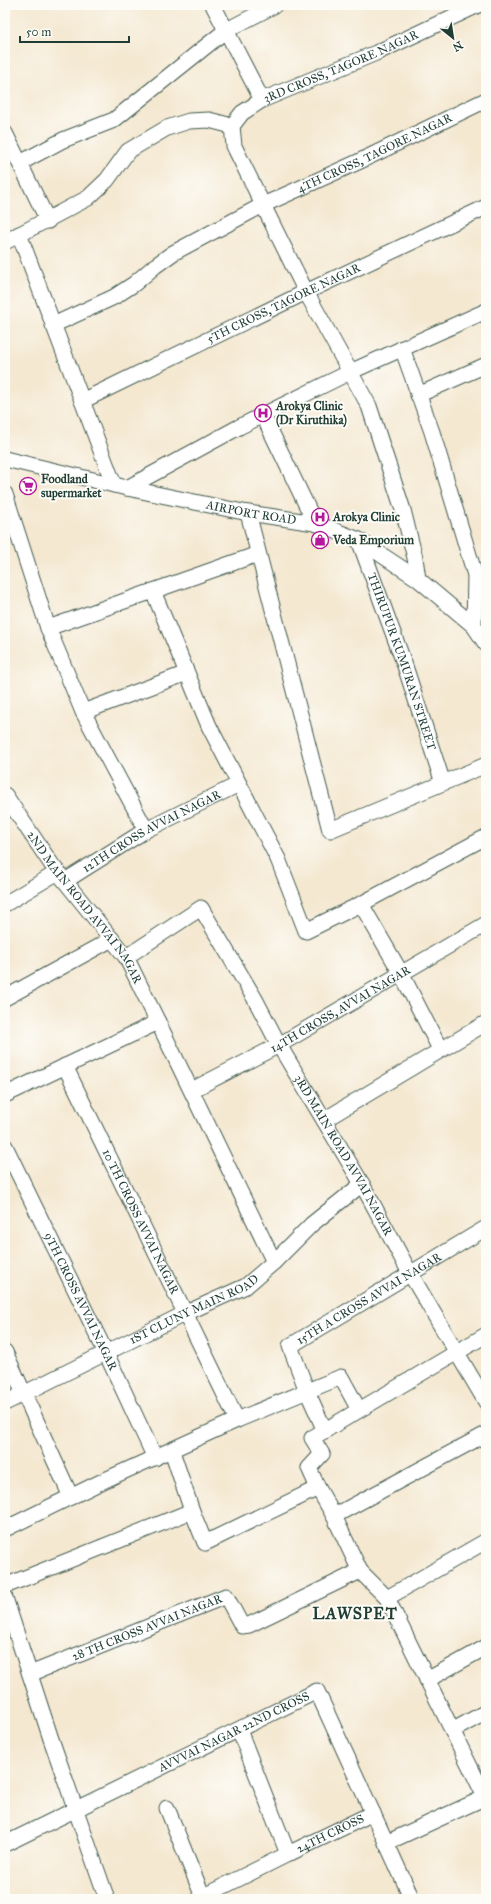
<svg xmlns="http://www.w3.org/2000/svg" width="491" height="1904" font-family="'IM FELL Great Primer',serif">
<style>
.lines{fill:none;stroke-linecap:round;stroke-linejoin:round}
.minor-casing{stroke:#3f574c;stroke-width:17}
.minor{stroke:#fff;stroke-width:15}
.labels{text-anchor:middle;stroke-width:4;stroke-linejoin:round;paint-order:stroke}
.street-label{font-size:12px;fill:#1f3d34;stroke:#fdfcf7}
.poi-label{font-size:12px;font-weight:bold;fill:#1f3d34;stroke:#fdfcf7;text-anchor:start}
.district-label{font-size:16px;font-weight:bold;letter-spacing:1px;fill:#1f3d34;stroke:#fdfcf7}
</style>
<rect width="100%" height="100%" fill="#fdfcf7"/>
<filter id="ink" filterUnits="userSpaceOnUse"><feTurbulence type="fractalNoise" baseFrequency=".025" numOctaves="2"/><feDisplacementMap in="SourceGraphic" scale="8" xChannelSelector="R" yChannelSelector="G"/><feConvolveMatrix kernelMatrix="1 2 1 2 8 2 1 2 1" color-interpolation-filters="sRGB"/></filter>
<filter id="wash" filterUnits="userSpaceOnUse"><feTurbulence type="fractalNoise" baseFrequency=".012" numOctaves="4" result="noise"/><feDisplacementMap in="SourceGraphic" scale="16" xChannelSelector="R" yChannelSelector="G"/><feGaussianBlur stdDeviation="0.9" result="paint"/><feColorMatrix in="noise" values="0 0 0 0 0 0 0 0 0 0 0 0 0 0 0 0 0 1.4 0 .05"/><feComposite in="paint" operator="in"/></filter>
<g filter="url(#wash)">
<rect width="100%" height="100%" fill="#f4e8d1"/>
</g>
<g filter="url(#ink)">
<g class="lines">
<!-- minor casing -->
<g class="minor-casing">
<g id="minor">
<path d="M213,5l49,95"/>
<path d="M232,126l2,20 29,59 43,87 63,114 34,104 12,48 3,21"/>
<path id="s1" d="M232,126l10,-13 20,-13 114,-47 102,-48"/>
<path d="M5,133l43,88"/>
<path d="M20,163l43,-23 51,-20 111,-89 50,-26"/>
<path d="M19,234l95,251"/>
<path d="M5,242l83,-44 19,-18 21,-29 39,-23 22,-7 20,-1 23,6"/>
<path id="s2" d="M53,325l61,-28 20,-13 21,-18 18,-13 90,-48 95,-43 128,-62"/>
<path d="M402,348l30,84 43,143 -1,51"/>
<path d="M418,395l68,-30"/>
<path id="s3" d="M82,401l224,-109 180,-85"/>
<path d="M263,415l52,108"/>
<path id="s4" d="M5,459l122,29 121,25 67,10 44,17 59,39 56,47 12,18"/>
<path d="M127,488l112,-61 111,-55 136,-61"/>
<path d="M5,494l43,134 35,84 63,118"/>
<path d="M248,513l82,317 156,-65"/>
<path id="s5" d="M359,540l45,123 39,120"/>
<path d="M153,591l56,135 69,133 28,72 55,-27 125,-67"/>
<path d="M48,628l210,-74"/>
<path d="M83,712l104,-39"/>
<path id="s6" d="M5,795l47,70 74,92 32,65"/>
<path id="s7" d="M65,881l81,-51 93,-46"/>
<path d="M5,904l53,-32"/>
<path d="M361,904l40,69 39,76"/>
<path id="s8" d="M126,957l75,-49 54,91 24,46 83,139 49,91 75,127"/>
<path d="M5,998l107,-59"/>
<path id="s9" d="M65,1066l172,354"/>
<path id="s10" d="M192,1090l87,-45 207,-121"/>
<path d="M5,1095l153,-73 116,240"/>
<path d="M324,1120l162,-97"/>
<path id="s11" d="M5,1146l101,207 49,105"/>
<path d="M5,1352l66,145"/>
<path id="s12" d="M5,1403l181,-90 60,-27 28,-24 38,-38 50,-40"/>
<path id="s13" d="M325,1431l-18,-40 -17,-45 196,-118"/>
<path d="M318,1488l16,28 152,-82"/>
<path d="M192,1511l13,32 113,-55 -9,-20 13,-14 -10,-16 174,-103"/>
<path d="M334,1516l26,55"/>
<path d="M5,1529l100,-49 132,-60 104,-43 18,33"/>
<path d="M5,1586l187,-75 -20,-60"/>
<path d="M5,1598l46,141 56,160"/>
<path d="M387,1598l99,-57"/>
<path id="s14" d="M30,1674l196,-78 16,30 7,-1 111,-54 27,27 98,199"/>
<path d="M427,1680l59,-33"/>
<path d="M452,1731l34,-19"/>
<path d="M167,1808l36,89"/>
<path d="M386,1843l100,-46"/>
<path id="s15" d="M5,1844l312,-153 95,208"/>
<path id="s16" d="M288,1854l85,-41"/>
<path d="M198,1899l90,-45 -49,-124"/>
</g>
</g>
<!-- minor -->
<use href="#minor" class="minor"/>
</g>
</g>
<!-- icons -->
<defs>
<g id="hospital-ring" transform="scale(0.9)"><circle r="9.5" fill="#fdfcf7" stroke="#b5179e" stroke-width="1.5"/><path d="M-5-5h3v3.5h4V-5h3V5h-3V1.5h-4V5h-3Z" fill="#b5179e"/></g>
<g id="supermarket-ring" transform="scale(0.9)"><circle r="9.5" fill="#fdfcf7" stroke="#b5179e" stroke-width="1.5"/><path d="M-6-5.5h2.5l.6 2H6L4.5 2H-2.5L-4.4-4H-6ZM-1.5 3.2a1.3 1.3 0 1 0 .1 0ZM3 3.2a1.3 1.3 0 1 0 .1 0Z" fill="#b5179e"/></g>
<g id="shop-ring" transform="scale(0.9)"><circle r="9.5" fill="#fdfcf7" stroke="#b5179e" stroke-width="1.5"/><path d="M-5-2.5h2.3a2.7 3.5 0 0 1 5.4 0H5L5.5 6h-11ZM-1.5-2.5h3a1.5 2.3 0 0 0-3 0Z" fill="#b5179e"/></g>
</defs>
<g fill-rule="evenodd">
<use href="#hospital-ring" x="263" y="413"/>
<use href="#supermarket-ring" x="28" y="486"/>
<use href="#hospital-ring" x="320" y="517"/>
<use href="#shop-ring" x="320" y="540"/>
</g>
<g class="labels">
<!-- street labels -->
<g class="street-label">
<text dy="4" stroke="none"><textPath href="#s1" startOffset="126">3RD CROSS, TAGORE NAGAR</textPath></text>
<text dy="4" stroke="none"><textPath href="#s2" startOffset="366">4TH CROSS, TAGORE NAGAR</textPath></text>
<text dy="4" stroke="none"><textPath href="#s3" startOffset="224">5TH CROSS, TAGORE NAGAR</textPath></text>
<text dy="4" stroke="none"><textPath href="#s4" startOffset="252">AIRPORT ROAD</textPath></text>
<text dy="4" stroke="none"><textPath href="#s5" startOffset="129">THIRUPUR KUMURAN STREET</textPath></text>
<text dy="4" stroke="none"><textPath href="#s7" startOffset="100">12TH CROSS AVVAI NAGAR</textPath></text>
<text dy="4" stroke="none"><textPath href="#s6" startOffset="138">2ND MAIN ROAD AVVAI NAGAR</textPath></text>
<text dy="4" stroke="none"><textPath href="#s10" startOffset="169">14TH CROSS, AVVAI NAGAR</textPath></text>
<text dy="4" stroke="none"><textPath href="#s8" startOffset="375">3RD MAIN ROAD AVVAI NAGAR</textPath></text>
<text dy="4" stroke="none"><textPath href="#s9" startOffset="173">10 TH CROSS AVVAI NAGAR</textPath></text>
<text dy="4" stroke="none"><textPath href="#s13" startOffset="184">15TH A CROSS AVVAI NAGAR</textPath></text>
<text dy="4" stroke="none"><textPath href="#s11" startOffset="173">9TH CROSS AVVAI NAGAR</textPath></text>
<text dy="4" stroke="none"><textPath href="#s12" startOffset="211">1ST CLUNY MAIN ROAD</textPath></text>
<text dy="4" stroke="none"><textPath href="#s14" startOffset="126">28 TH CROSS AVVAI NAGAR</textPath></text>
<text dy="4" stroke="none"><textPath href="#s15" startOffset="255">AVVVAI NAGAR 22ND CROSS</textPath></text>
<text dy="4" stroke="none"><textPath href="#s16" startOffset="47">24TH CROSS</textPath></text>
</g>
<!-- poi labels -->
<g class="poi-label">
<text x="276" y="410">Arokya Clinic<tspan x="276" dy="14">(Dr Kiruthika)</tspan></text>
<text x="41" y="483">Foodland<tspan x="41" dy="14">supermarket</tspan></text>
<text x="333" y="521">Arokya Clinic</text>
<text x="333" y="544">Veda Emporium</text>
</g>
<!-- district labels -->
<g class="district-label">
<text x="355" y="1619">LAWSPET</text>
</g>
</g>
<!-- margin -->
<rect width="491" height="1904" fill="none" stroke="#fdfcf7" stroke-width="20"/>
<!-- north arrow -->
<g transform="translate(453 38) rotate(150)" stroke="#fdfcf7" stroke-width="3" paint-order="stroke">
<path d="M0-3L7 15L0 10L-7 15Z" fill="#1f3d34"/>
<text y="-6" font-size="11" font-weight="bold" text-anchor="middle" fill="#1f3d34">N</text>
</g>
<!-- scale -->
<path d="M20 36v6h109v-6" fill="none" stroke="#1f3d34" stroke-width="2"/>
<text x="26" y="36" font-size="12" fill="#1f3d34" stroke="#fdfcf7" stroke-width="3" paint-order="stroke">50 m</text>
</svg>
